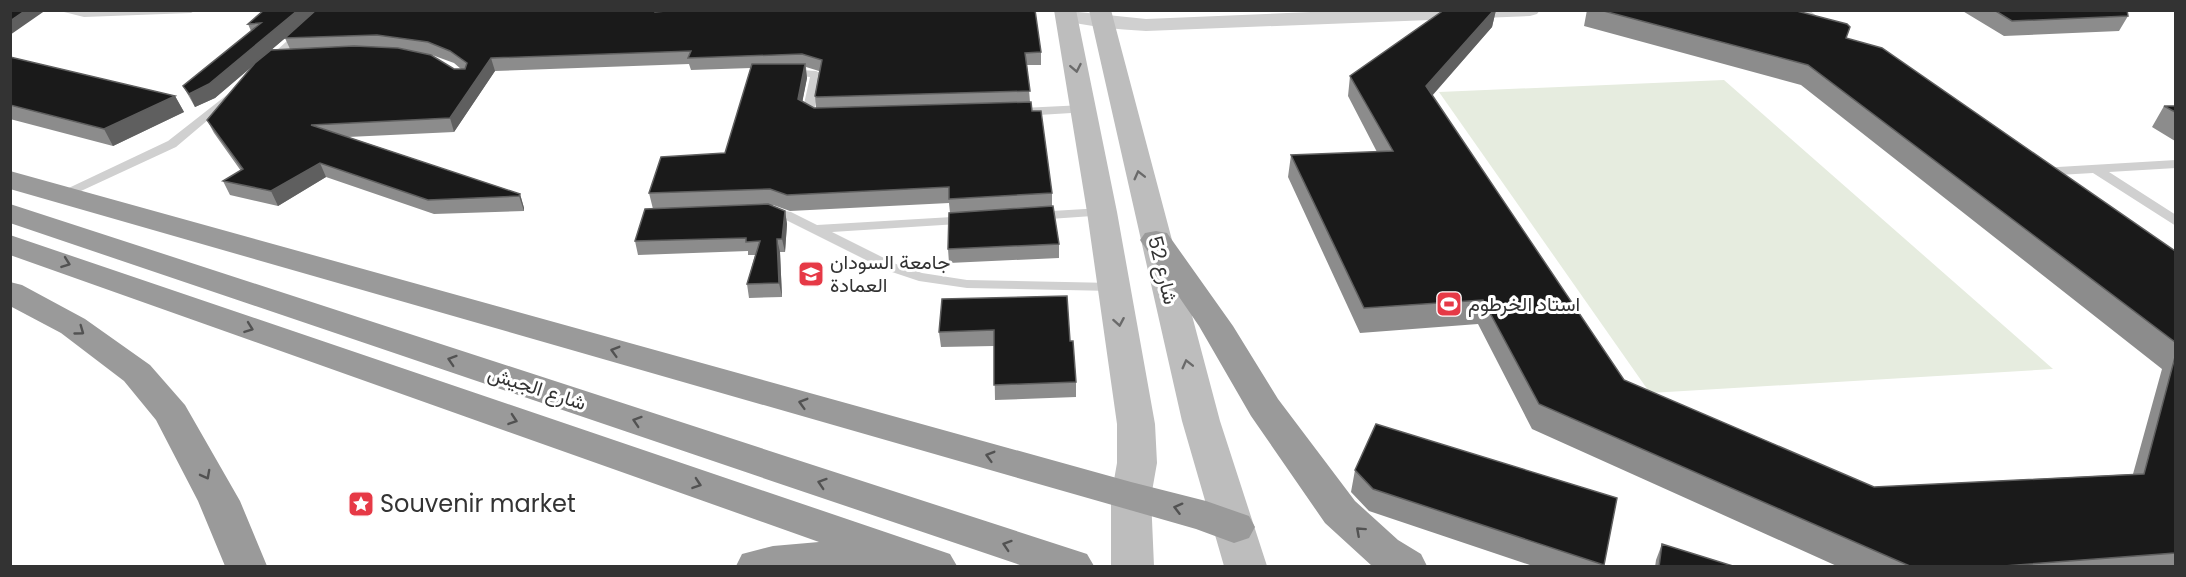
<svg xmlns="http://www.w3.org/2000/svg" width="2186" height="577" font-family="Poppins,Vazirmatn,sans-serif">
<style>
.green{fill:#e6ecdf}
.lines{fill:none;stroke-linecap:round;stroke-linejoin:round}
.lane{fill:#d0d0d0;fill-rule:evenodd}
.street{fill:#d0d0d0;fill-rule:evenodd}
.secondary{fill:#bdbdbd;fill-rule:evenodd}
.highway{fill:#9a9a9a;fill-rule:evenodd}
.wall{fill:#8c8c8c;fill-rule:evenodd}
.shaded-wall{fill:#5f5f5f}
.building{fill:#1a1a1a;stroke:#5f5f5f;stroke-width:1.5}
.oneway{stroke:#6a6a6a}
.oneway2{stroke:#525252}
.labels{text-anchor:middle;stroke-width:6;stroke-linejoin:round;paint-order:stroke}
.poi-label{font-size:20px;fill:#333;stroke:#fff;text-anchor:start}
.street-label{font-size:20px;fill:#333;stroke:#fff}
.near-poi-label{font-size:24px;fill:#333;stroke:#fff;text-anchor:start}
</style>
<rect width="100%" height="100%" fill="#fff"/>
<!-- green -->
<path class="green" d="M1724,80l329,289 -403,24 -211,-301z"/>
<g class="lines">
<!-- lane -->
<path class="lane" d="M56,10h140l-5,3 -107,4z
M321,10h12l-60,55h-8v-4z
M1797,10h12l19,15 -9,2z
M787,69l29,2 6,3 -8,37 8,4v6h-8l-12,-8 8,-36 -27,-3v-4z
M237,87l6,3 -2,2 -65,55 -108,50 -5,1 -7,-4 112,-53z
M1084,105l4,1v6l-66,4 -6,-4 6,-4z
M2176,160v8l-67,4 67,43v11l-83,-53 -52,3 -7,-4 7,-4z
M765,207l26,5 26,13 152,-9 7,4 -2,3 -142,9 64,32 26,9 45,7 146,3 7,4 -7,4 -146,-3 -48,-7 -33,-11 -104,-52 -22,-4 -2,-3 2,-3z
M1102,208l7,4 -2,3 -72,5 -7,-4 7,-4z"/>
<!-- street -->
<path class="street" d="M1059,10l87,9 212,-9h182l-3,4 -7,2 -384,15c-30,-2 -58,-4 -87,-12l-3,-4z"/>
<!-- secondary -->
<path class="secondary" d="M1054,10h22l41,202 38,212 2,39 -6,34 3,69h-43v-69l6,-34v-39l-30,-212z
M1089,10h22l109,411 47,145h-43l-42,-145z"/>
<!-- highway -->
<path class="highway" d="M10,171l1121,311 75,19 43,15 6,11 -6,11 -15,5 -38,-14 -1186,-340z
M10,204l1077,350 7,12h-71l-1013,-343z
M1156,231l11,2 66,93 45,73 77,102 43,39 23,14 6,12h-55l-47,-43 -74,-107 -52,-90 -59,-86 5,-7z
M10,235l940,319 7,12h-221l6,-12 31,-8 46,-4 -809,-287z
M10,282l12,3 63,34 65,46 35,40 55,96 27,65h-42l-27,-65 -42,-81 -32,-39 -63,-48 -51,-27z"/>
</g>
<!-- wall -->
<path class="wall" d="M264,10h400l377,42v13h-14l3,37 22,91v13l7,38v14l-110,5 -1,-14 2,-36 -1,-10 -159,8 -17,-6h-3l15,6 2,13 -2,28h-5l2,45 -33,1 -2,-14 8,-29h-7v-4l-110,4 -3,-14 18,-32 -4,-16 76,-40 26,-85 -60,2 -2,-6 -194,7 -41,61 -106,5 172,57 4,14v3l-90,3 -108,-37 -48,29 -48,-11 -7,-14 18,-10 -27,-38 -7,-13 47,-55 -39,33 -20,9 -12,-21 68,-55 -3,-7zM285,38l5,11h-18l12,-10zM420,53l12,2 22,8 7,6h-7zM806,67l13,4 -4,25 1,12h-2l-12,-6 5,-24z
M1444,10h52l-4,17 -60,69 192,284 250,107 259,-13 29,-105 -361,-284 -217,-59 3,-16h206l53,28 329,213v316h-336l-307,-138 -54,-105 -118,9 -72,-156 3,-22 86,-3 -29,-56 2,-20z
M1961,10h166l1,6 -9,15 -115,5z
M10,57l165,39 9,16 -71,34 -103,-27z
M2164,106h11v35l-23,-14z
M942,299l128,42 6,41v15l-81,3 -1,-54 -53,1 -2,-15z
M1355,470l249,95 -1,2h-67l-167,-56 -18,-19z
M1662,544l74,23h-81l1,-7z"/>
<!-- shaded-wall -->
<path class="shaded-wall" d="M26,10h20l-36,25v-14z
M298,10h20l-103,88 -20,9 -6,-13z
M1494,10h2l-4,17 -70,80 4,-21z
M491,58l4,13 -41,61 -4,-14z
M805,64l2,14 -7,36 -2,-15z
M175,96l9,16 -71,34 -9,-17z
M320,163l6,14 -48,29 -7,-15z
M520,194l4,14v3l-5,-15z
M785,211l2,13 -2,28 -3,-13z
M777,239l3,13 2,45 -3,-14z"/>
<!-- building -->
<path class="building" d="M10,10h16l-16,11z
M264,10h34l-89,74 -20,10 -6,-8 78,-63 -13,1z
M316,10h339v2l23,-2h357l6,42 -16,1 5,38 -213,6 -2,-1 7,-36 -20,-6 -114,4 3,-7 -200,7 -41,60 -139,7 209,69 -1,2 -91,4 -108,-37 -49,28 -48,-10 20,-12 -36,-49 48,-57 16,-13 83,-4 44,2 33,7 23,14h11l2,-6 -17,-12 -22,-9 -51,-7 -92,3z
M1444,10h50l-68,76 198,294 250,107 270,-13 31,-117v196l-185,14h-78l-373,-163 -56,-104 -119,8 -73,-153 102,-4 -43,-75z
M1600,10h193l54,14 3,3 -4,11 36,10 293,203v91l-367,-277z
M1994,10h133l1,6 -116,5z
M10,57l165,39 -71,33 -94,-24z
M752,64h53l-7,35 16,9 217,-6 1,9h9l11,82 -103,6v-12l-162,8 -17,-6 -121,4 12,-36 64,-4z
M2164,106h11v6z
M768,204l17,7 -3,28h-5l2,44 -32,1 13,-43 -14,1v-4l-111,3 10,-32z
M1053,206l6,38 -111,5 1,-36z
M1067,296l3,45h3l3,41 -82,3v-55l-55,2 3,-33z
M1376,424l241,74 -13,67 -231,-76 -18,-19z
M1662,544l74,23h-77z"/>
<!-- one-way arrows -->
<defs><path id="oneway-chevron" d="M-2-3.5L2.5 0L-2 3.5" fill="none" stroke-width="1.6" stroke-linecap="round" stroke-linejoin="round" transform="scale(1.5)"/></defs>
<g class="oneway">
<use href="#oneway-chevron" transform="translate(1076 68) rotate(79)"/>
<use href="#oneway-chevron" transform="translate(1139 175) rotate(-104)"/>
<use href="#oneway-chevron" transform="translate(1119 322) rotate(80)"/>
<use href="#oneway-chevron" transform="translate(1187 364) rotate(-104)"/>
</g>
<g class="oneway2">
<use href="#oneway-chevron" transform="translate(66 263) rotate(20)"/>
<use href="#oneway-chevron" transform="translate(249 328) rotate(20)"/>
<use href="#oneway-chevron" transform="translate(80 331) rotate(36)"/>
<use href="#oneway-chevron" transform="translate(615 351) rotate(-164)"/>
<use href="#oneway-chevron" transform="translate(452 360) rotate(-162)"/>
<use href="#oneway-chevron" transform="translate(803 403) rotate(-164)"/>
<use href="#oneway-chevron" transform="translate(513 420) rotate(19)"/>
<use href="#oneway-chevron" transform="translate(637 421) rotate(-162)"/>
<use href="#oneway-chevron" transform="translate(990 456) rotate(-164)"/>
<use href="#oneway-chevron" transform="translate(206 475) rotate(62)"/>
<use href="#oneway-chevron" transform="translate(822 483) rotate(-162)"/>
<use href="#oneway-chevron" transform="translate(697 484) rotate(19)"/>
<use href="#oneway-chevron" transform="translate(1178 508) rotate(-165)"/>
<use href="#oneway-chevron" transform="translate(1360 531) rotate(-138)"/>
<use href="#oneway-chevron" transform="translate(1007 545) rotate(-162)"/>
</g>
<!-- icons -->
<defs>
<g id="university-square" transform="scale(1.35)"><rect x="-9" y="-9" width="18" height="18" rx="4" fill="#e63946" stroke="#fff"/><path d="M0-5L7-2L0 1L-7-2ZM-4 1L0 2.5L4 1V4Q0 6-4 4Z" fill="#fff"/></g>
<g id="stadium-square" transform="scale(1.35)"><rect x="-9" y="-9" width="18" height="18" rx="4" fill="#e63946" stroke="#fff"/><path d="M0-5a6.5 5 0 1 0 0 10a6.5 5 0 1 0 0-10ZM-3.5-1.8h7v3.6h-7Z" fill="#fff"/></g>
<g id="sight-square" transform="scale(1.35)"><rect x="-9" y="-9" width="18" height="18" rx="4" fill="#e63946" stroke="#fff"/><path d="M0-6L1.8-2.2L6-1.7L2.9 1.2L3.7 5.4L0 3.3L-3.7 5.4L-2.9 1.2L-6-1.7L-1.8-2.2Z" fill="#fff"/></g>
</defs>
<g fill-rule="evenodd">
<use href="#university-square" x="811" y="274"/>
<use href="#stadium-square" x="1449" y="304"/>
<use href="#sight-square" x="361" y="504"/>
</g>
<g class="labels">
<!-- poi labels -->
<g class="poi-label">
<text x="830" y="269">جامعة السودان<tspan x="830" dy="23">العمادة</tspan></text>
<text x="1468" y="311">استاد الخرطوم</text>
</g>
<!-- street labels -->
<g class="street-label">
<text transform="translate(1163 270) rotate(76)" y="7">شارع 52</text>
<text transform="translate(537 388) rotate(18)" y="7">شارع الجيش</text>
</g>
<!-- near-poi labels -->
<g class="near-poi-label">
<text x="380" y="512">Souvenir market</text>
</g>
</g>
<!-- border -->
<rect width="2186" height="577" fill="none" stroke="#333333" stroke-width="24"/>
</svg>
